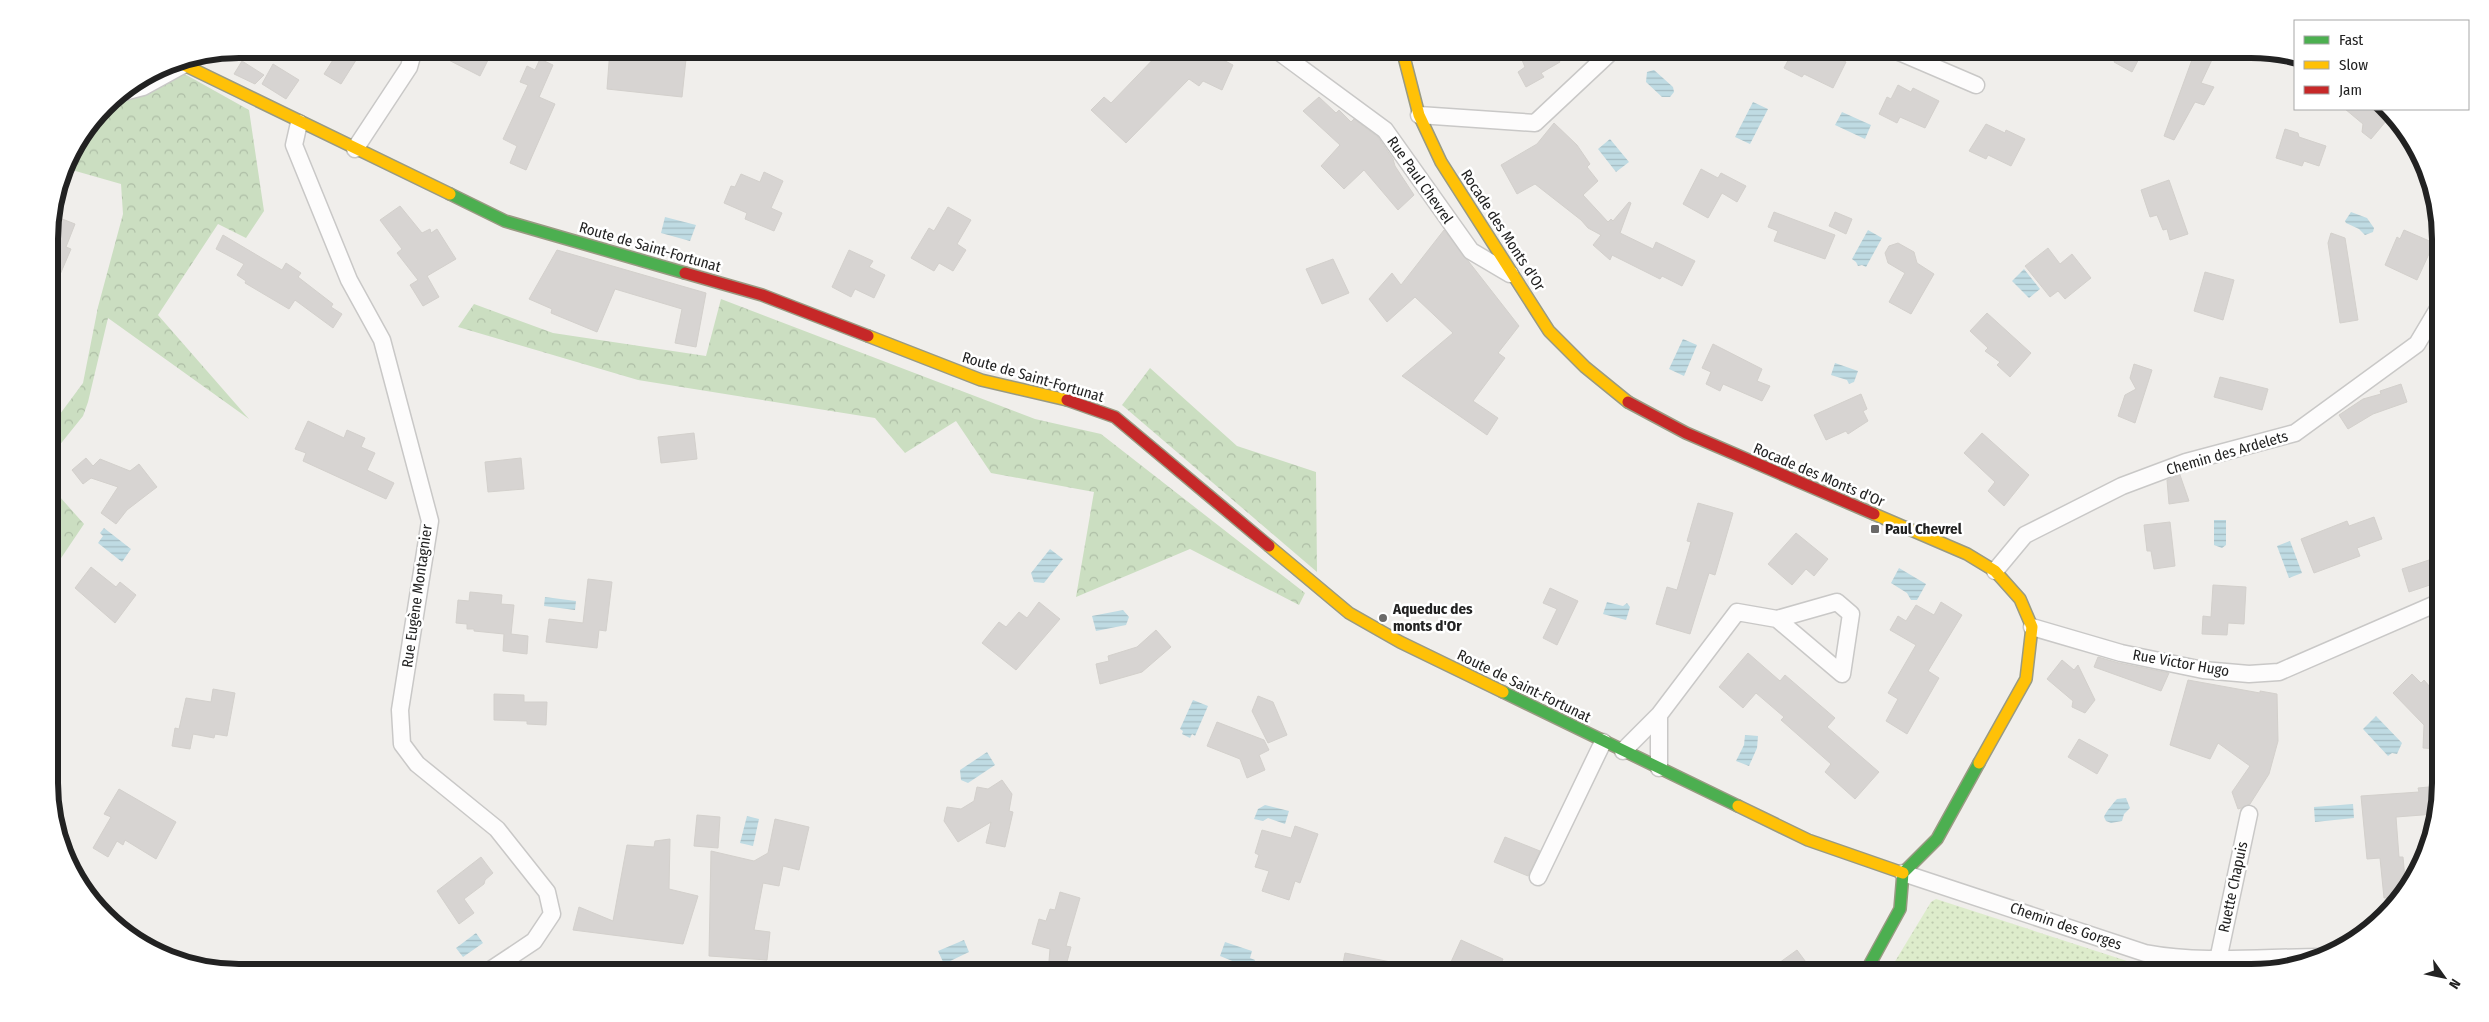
<svg xmlns="http://www.w3.org/2000/svg" width="2489" height="1022" font-family="'Fira Sans Condensed',sans-serif">
<style>
.grass{fill:url(#grass-dots)}
.forest{fill:url(#forest-crowns)}
.water{fill:url(#water-rules)}
.building{fill:#d7d4d2;stroke:#d3d0cc}
.lines{fill:none;stroke-linecap:round;stroke-linejoin:round}
.street-casing{stroke:#c9c8c7;stroke-width:19}
.fast-casing{stroke:#999a82;stroke-width:14}
.slow-casing{stroke:#999a82;stroke-width:14}
.jam-casing{stroke:#999a82;stroke-width:14}
.street{stroke:#fdfcfc;stroke-width:16}
.fast{stroke:#4caf50;stroke-width:11}
.slow{stroke:#ffc107;stroke-width:11}
.jam{stroke:#c62828;stroke-width:11}
.poi-dot{fill:#6a6968;stroke:#fff;stroke-width:2}
.labels{text-anchor:middle;stroke-width:5;stroke-linejoin:round;paint-order:stroke}
.street-label{font-size:15px;fill:#222;stroke:#fff}
.poi-label{font-size:15px;font-weight:bold;fill:#222;stroke:#fff;text-anchor:start}
.rim{fill:none;stroke:#222;stroke-width:6}
</style>
<defs>
<pattern id="grass-dots" width="8" height="8" patternUnits="userSpaceOnUse" patternTransform="scale(1.25)"><rect width="8" height="8" fill="#ddeccb"/><path d="M2 2h.1M6 6h.1" fill="none" stroke="#bdcaae" stroke-width="1.8" stroke-linecap="round"/></pattern>
<pattern id="forest-crowns" width="20" height="18" patternUnits="userSpaceOnUse" patternTransform="scale(1.25)"><rect width="20" height="18" fill="#cbdec1"/><path d="M2 6a3 3 0 1 1 6 0M12 15a3 3 0 1 1 6 0" fill="none" stroke="#aebea6"/></pattern>
<pattern id="water-rules" width="6" height="5" patternUnits="userSpaceOnUse" patternTransform="scale(1.25)"><rect width="6" height="5" fill="#bfdbe3"/><path d="M0 2.5h6" fill="none" stroke="#a4bcc2"/></pattern>
</defs>
<rect width="100%" height="100%" fill="#f0eeeb"/>
<!-- grass -->
<path class="grass" d="M1936,899l228,74h-276l43,-71z"/>
<!-- forest -->
<path class="forest" d="M181,72l68,38 15,101 -18,27 -28,-14 -60,91 91,104 -141,-101 -20,84 -5,14 -33,41v-49l10,6 23,-31 15,-76 25,-93 -2,-30 -56,-16 3,-13 40,-52 38,-11z
M721,299l314,120 66,15 204,159 -6,12 -109,-56 -114,48 18,-105 -103,-19 -35,-52 -51,32 -30,-35 -237,-38 -180,-53 16,-23 79,29 153,23z
M1150,368l87,78 79,26 1,100 -195,-167z
M51,487l33,37 -33,49z"/>
<!-- water -->
<path class="water" d="M1654,70l19,17 1,5 -4,5h-8l-16,-15 1,-10z
M1753,102l15,7 -18,35 -15,-7z
M1842,112l29,13 -6,14 -30,-14z
M1610,139l19,23 -13,10 -18,-23z
M2351,212l16,6 7,10 -1,4 -8,3 -6,-6 -13,-6 -1,-2z
M665,217l31,8 -6,16 -29,-8z
M1868,230l14,8 -16,29 -4,-2 -4,1 -2,-4 -4,-3z
M2024,269l16,20 -11,9 -17,-17z
M1683,339l14,6 -13,31 -15,-7z
M1835,363l23,8 -4,11 -5,2 -2,-4 -16,-5z
M2214,520h12v25l-4,3 -8,-3z
M104,528l27,21 -9,13 -24,-19 5,-7 -3,-3z
M2290,541l12,32 -13,5 -12,-32z
M1050,549l13,10 -19,24 -10,-1 -3,-9z
M1899,568l27,16 -9,16h-6l-4,-7 -16,-10z
M545,597l31,4 -1,9 -31,-4z
M1607,602l16,4 4,-3 3,4 -4,13 -23,-6z
M1123,610l6,7 -3,8 -30,6 -4,-15z
M1193,700l15,6 -13,30 -3,-2 -2,4 -8,-4 1,-3 -3,-2z
M2376,716l26,27 -5,11 -5,-1 -4,3 -25,-27z
M1745,735l13,1 -1,12 -8,18 -13,-5 8,-16z
M987,752l8,13 -27,18 -7,-3 -1,-10z
M2126,798l4,10 -6,6 -2,7 -11,2 -5,-2 -2,-4c1,-4 10,-15 13,-18z
M2353,804l1,14 -39,4 -1,-15z
M1265,805l24,6 -4,13 -17,-6 -5,3 -9,-2 4,-10z
M747,816l12,3 -6,27 -13,-3z
M476,933l7,10 -20,14 -7,-9z
M964,940l5,12 -25,12 -6,-13z
M1225,942l27,9 -2,7 5,2 -3,9 -32,-13z"/>
<!-- building -->
<path class="building" d="M340,49h23l-22,35 -17,-10z
M427,49h39l22,11 -8,16z
M610,49l37,4 1,-4h17v6l21,4 -4,38 -75,-8z
M1163,49h25l10,8 4,-8 31,16 -11,25 -19,-9 -4,5 -10,-7 -63,64 -35,-33 13,-13 7,6z
M1542,49h11l7,13 -19,11 3,4 -18,10 -8,-15 7,-5 -3,-7z
M1794,49h24l28,13 -13,26 -29,-14 -2,3 -18,-9z
M2121,49h23l-12,23 -18,-10z
M2196,49h21l-16,34 13,4 -10,18 -9,-3 -21,38 -10,-4z
M540,59l13,6 -14,32 16,7 -29,66 -16,-7 7,-17 -14,-7 25,-54 -8,-3 7,-16 8,4z
M242,61l22,14 -9,9 -21,-10z
M273,64l26,16 -13,19 -24,-15z
M1898,85l13,7 2,-4 26,13 -14,27 -25,-11 -3,6 -18,-9 8,-17 4,2z
M1319,97l17,16 3,-3 12,12 3,-3 24,18 15,22 2,7 19,29 -16,15 -34,-40 -20,19 -23,-23 19,-21 -37,-34z
M2345,109h42l5,5 -21,25 -9,-7 1,-8z
M1554,123l23,22 13,19 -3,3 11,14 -15,14 25,27 3,-3 2,2 16,-19 2,1 -11,30 33,16 3,-7 39,19 -13,25 -20,-10 -2,3 -48,-24 -2,5 -17,-15 8,-10 -13,-7 -7,-8 -46,-36 -18,10 -16,-29 36,-21z
M1986,124l19,9 1,-3 19,9 -14,27 -23,-11 -2,4 -17,-8z
M2285,129l13,4 1,4 27,9 -7,20 -15,-5 -2,5 -26,-8z
M1701,169l17,9 3,-5 25,13 -9,16 -15,-9 -14,25 -25,-14z
M764,172l19,9 -12,27 11,5 -8,18 -29,-12 2,-6 -23,-10 7,-17 4,1 6,-13 19,8z
M2169,180l19,54 -18,6 -3,-11 -4,1 -6,-15 -7,2 -9,-27z
M400,206l22,27 8,-4 1,4 6,-4 19,30 -29,17 12,21 -16,9 -13,-21 8,-5 -21,-27 5,-4 -22,-29z
M948,207l23,13 -14,24 9,6 -13,21 -14,-8 -5,8 -23,-13 18,-30 5,3z
M1774,212l61,23 -10,24 -51,-18 4,-10 -10,-4z
M1835,212l17,7 -6,15 -17,-8z
M52,215l23,9 -9,23 5,2 -21,49 -1,-72z
M1444,230l75,96 -21,27 7,5 -32,43 25,17 -11,17 -85,-59 51,-43 -38,-36 -28,25 -18,-23 23,-26 9,12z
M2404,230l30,13 -17,37 -32,-15 12,-28 3,2z
M2331,233l14,5 13,82 -18,3 -12,-80z
M223,235l59,35 4,-7 15,10 -3,4 35,27 -2,3 11,7 -9,14 -38,-28 -6,9 -44,-26 1,-2 -9,-6 7,-11 -28,-15z
M1898,243l16,9 3,11 17,11 -23,40 -22,-12 16,-29 -17,-10 -3,-10 4,-7z
M2048,248l12,16 12,-10 19,24 -26,21 -7,-8 -8,6 -25,-31z
M557,250l149,43 -10,54 -21,-4 7,-34 -67,-20 -18,43 -46,-19 1,-4 -23,-10z
M849,250l24,11 -4,6 16,8 -11,23 -19,-9 -4,8 -19,-10z
M1333,259l16,34 -27,11 -16,-35z
M2205,272l29,8 -11,40 -29,-9z
M1987,313l44,40 -21,24 -13,-12 3,-3 -15,-11 3,-3 -18,-17z
M1713,344l49,25 -5,12 13,5 -8,15 -39,-17 -3,7 -14,-7 5,-12 -9,-4z
M2134,364l18,6 -17,53 -17,-7 7,-21 11,-6 -6,-11z
M2220,377l48,12 -6,21 -48,-13z
M2401,384l6,18 -34,12 -25,15 -9,-14 24,-16 18,-5 -1,-3z
M1861,394l6,15 -4,2 5,10 -20,13 -2,-3 -20,9 -12,-25z
M308,421l36,17 3,-8 18,8 -4,9 14,6 -8,17 27,13 -8,16 -83,-38 3,-8 -11,-4z
M694,433l3,26 -36,4 -3,-26z
M1982,433l47,42 -25,31 -16,-15 7,-9 -31,-29z
M86,458l7,8 7,-7 30,12 9,-7 18,23 -30,23 -11,14 -15,-11 17,-26 -27,-9 -8,6 -11,-14z
M521,458l3,31 -36,3 -3,-30z
M2180,475l9,26 -20,3 -2,-24z
M1698,503l35,10 -18,62 -6,-2 -19,61 -34,-10 11,-37 10,3 14,-48 -4,-1z
M2374,517l8,22 -25,9 3,8 -46,17 -13,-34 46,-18 2,5z
M2170,522l5,44 -21,3 -3,-18h-4l-3,-26z
M1796,533l32,26 -14,17 -8,-7 -14,16 -24,-21z
M2429,560l7,23 -27,9 -7,-23z
M91,567l25,20 4,-5 16,13 -21,28 -40,-35z
M588,579l24,3 -6,49 -7,-1 -2,18 -51,-6 3,-23 34,4z
M2213,585l33,2 -2,37 -16,-1 -1,12 -25,-1 1,-18 8,1z
M1550,588l28,13 -21,44 -14,-7 14,-29 -14,-6z
M470,592l32,3 -1,9 13,1 -3,29 17,2 -1,18 -24,-3 1,-17 -30,-3v-2h-7v-5l-11,-1 2,-23 11,1z
M1039,602l21,17 -44,51 -34,-27 17,-21 7,5 13,-15 8,6z
M1941,602l21,13 -34,56 11,7 -32,56 -21,-13 12,-22 -10,-6 28,-48 -26,-15 8,-14 8,5 10,-16 18,10z
M1156,630l15,17 -29,25 -42,12 -4,-20 13,-3 -1,-5 29,-9z
M1748,653l32,28 5,-6 50,43 -8,9 52,45 -24,27 -30,-27 6,-8 -50,-44 3,-3 -28,-24 -13,15 -24,-21z
M2098,657l21,6 50,10 -8,18 -67,-24z
M2062,660l12,10 4,-5 17,35 -10,13 -13,-6 1,-6 -26,-22z
M2412,674l9,9 3,-3 6,7 10,-9v71l-17,-1 1,-23 -31,-32z
M2188,680l72,13v-2l17,3 1,47 -9,33 -19,30 -9,4 -3,1 -6,-17 18,-26 -32,-23 -8,16 -40,-14z
M213,689l22,4 -8,43 -12,-2 -1,4 -21,-4 -3,15 -18,-3 3,-18 4,1 7,-31 25,4z
M494,694l30,1v7h23l-1,23 -19,-1v-3l-33,-1z
M1258,696l15,6 14,33 -19,8 -16,-32z
M1217,722l47,18 5,10 -10,5 6,15 -18,8 -7,-19 -33,-13z
M2079,739l29,16 -11,19 -29,-17z
M1002,780l10,14 -3,17 4,1 -8,35 -19,-4 5,-21 -33,20 -14,-21 3,-14 14,2 13,-8 3,-14 11,2z
M2440,786l-5,28 -39,3 3,40h4l3,33 -4,7 -18,1 -4,-40 -13,1 -6,-63 58,-4 -1,-4z
M119,789l57,33 -20,37 -31,-19 -2,5 -6,-4 -9,16 -15,-9 18,-31 -7,-3z
M697,815l23,2 -2,31 -24,-2z
M775,819l34,8 -10,43 -16,-4 -4,20 -16,-3 -9,47 16,2 -3,28 -58,-4 2,-105 43,10 14,-8z
M1295,826l23,8 -18,49 -5,-2 -6,19 -27,-9 7,-20 -14,-4 4,-12 -4,-2 7,-23 29,8z
M1505,837l35,14 -12,25 -34,-14z
M670,839l-1,50 29,7 -15,48 -110,-14 6,-23 34,14 14,-76 27,2 1,-6z
M481,857l12,16 -8,7 -1,4 -20,15 10,14 -15,11 -22,-33z
M1060,892l20,6 -14,48 5,1 -7,26h-16l2,-24 -18,-5 7,-25 7,2 4,-12 5,1z
M1461,940l42,19 -6,14h-51z
M1797,950l17,23h-49z
M1345,953l61,12 -1,8h-64z"/>
<g class="lines">
<!-- street casing -->
<g class="street-casing">
<path id="street" d="M1275,49l110,81 86,121 39,23
M1892,49l84,36
M116,94l27,-7 40,-22
M1419,115l116,8 79,-74
M299,123l-5,22 55,135 33,60 48,181 -30,189 2,34 15,20 80,65 50,63 5,22 -18,27 -48,32
M355,149l54,-82 5,-18
M1995,571l30,-36 97,-49 64,-24 109,-29 122,-89 22,-37
M2032,627l89,26 82,17 46,4 30,-2 161,-70
M1623,751l36,-36 78,-103 40,7 65,55 9,-60 -14,-12 -60,17
M1659,768v-53
M1903,873l242,80c59,11 118,4 177,4
M1538,877l65,-135
M2218,960l31,-146"/>
</g>
<!-- fast casing -->
<g class="fast-casing">
<path id="fast" d="M450,194l55,27 180,52
M1503,692l235,114
M1865,973l35,-64 3,-36 34,-34 42,-76"/>
</g>
<!-- slow casing -->
<g class="slow-casing">
<path id="slow" d="M1402,49l17,66 22,47 108,169 36,36 43,35
M176,61l274,133
M868,336l113,44 86,20
M1874,514l93,40 28,17 25,28 12,28 -6,52 -47,84
M1269,546l80,67 51,29 103,50
M1738,806l70,34 95,33"/>
</g>
<!-- jam casing -->
<g class="jam-casing">
<path id="jam" d="M685,273l77,22 106,41
M1067,400l48,17 154,129
M1628,402l58,31 188,81"/>
</g>
<!-- street -->
<use href="#street" class="street"/>
<!-- fast -->
<use href="#fast" class="fast"/>
<!-- slow -->
<use href="#slow" class="slow"/>
<!-- jam -->
<use href="#jam" class="jam"/>
</g>
<!-- markers -->
<g class="poi-dot">
<rect x="1870" y="524" width="10" height="10" rx="2.5"/>
<circle cx="1383" cy="618" r="5"/>
</g>
<g class="labels">
<!-- street labels -->
<g class="street-label">
<text transform="translate(1420 180) rotate(55)" y="5">Rue Paul Chevrel</text>
<text transform="translate(1503 230) rotate(57)" y="5">Rocade des Monts d'Or</text>
<text transform="translate(650 247) rotate(16)" y="5">Route de Saint-Fortunat</text>
<text transform="translate(1033 377) rotate(16)" y="5">Route de Saint-Fortunat</text>
<text transform="translate(2227 453) rotate(-16)" y="5">Chemin des Ardelets</text>
<text transform="translate(1819 475) rotate(23)" y="5">Rocade des Monts d'Or</text>
<text transform="translate(417 596) rotate(-82)" y="5">Rue Eugène Montagnier</text>
<text transform="translate(2181 663) rotate(10)" y="5">Rue Victor Hugo</text>
<text transform="translate(1524 686) rotate(26)" y="5">Route de Saint-Fortunat</text>
<text transform="translate(2233 887) rotate(-78)" y="5">Ruette Chapuis</text>
<text transform="translate(2066 926) rotate(19)" y="5">Chemin des Gorges</text>
</g>
<!-- poi labels -->
<g class="poi-label">
<text x="1885" y="534">Paul Chevrel</text>
<text x="1393" y="614">Aqueduc des<tspan x="1393" dy="17">monts d'Or</tspan></text>
</g>
</g>
<!-- crop -->
<path d="M0 0H2489V1022H0ZM239 58H2251A181 181 0 0 1 2432 239V783A181 181 0 0 1 2251 964H239A181 181 0 0 1 58 783V239A181 181 0 0 1 239 58Z" fill="#fff" fill-rule="evenodd"/>
<path class="rim" d="M239 58H2251A181 181 0 0 1 2432 239V783A181 181 0 0 1 2251 964H239A181 181 0 0 1 58 783V239A181 181 0 0 1 239 58Z"/>
<!-- legend -->
<rect x="2294" y="20" width="175" height="90" fill="#ffffff" stroke="#a7a7a7"/>
<rect x="2304" y="36" width="25" height="8" fill="#4caf50" stroke="#a7a7a7"/>
<text x="2339" y="45" font-size="15" fill="#222222">Fast</text>
<rect x="2304" y="61" width="25" height="8" fill="#ffc107" stroke="#a7a7a7"/>
<text x="2339" y="70" font-size="15" fill="#222222">Slow</text>
<rect x="2304" y="86" width="25" height="8" fill="#c62828" stroke="#a7a7a7"/>
<text x="2339" y="95" font-size="15" fill="#222222">Jam</text>
<!-- north arrow -->
<g transform="translate(2444 977) rotate(123)" stroke="#ffffff" stroke-width="4" paint-order="stroke">
<path d="M0-4L9 19L0 12L-9 19Z" fill="#222222"/>
<text y="-8" font-size="14" font-weight="bold" text-anchor="middle" fill="#222222">N</text>
</g>
</svg>
